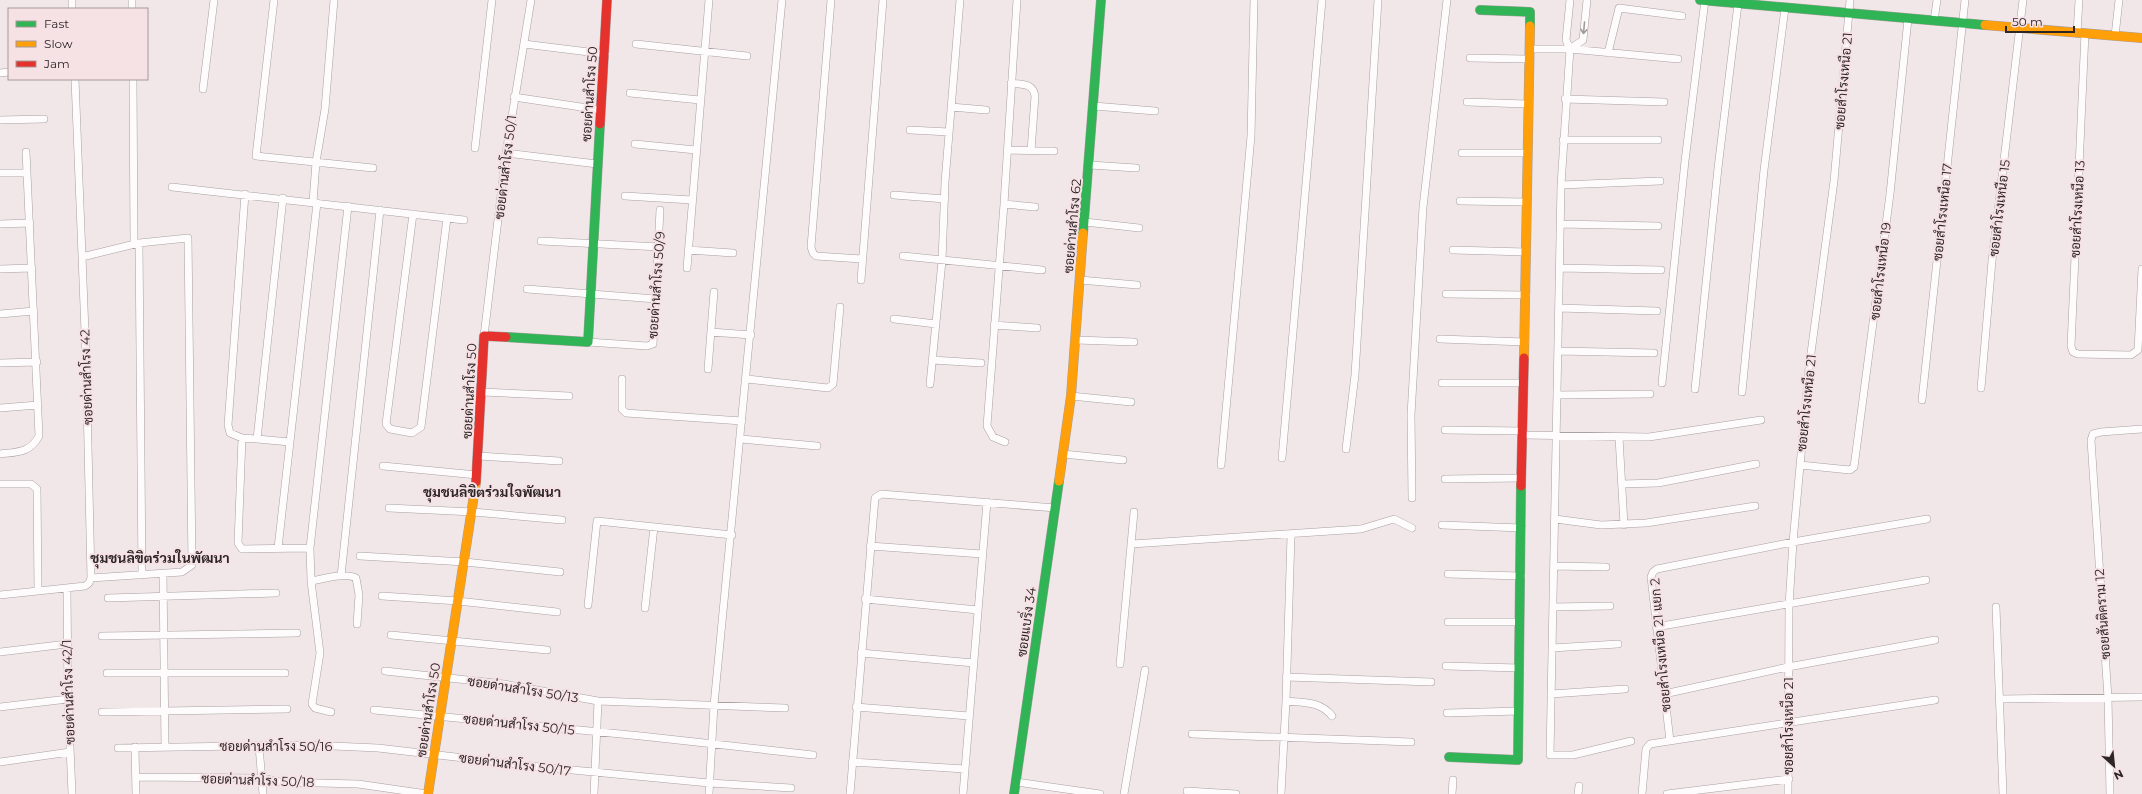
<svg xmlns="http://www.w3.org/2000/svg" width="2142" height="794" font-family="Montserrat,Sarabun,sans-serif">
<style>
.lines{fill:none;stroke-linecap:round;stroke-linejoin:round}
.street-casing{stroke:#a8a0a1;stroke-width:8}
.fast-casing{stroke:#a8a0a1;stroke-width:10}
.slow-casing{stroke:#a8a0a1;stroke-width:10}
.jam-casing{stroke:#a8a0a1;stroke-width:10}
.street{stroke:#fdfbfc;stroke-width:7}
.fast{stroke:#30b455;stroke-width:9}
.slow{stroke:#ff9f0a;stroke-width:9}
.jam{stroke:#e5322d;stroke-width:9}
.oneway{stroke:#9f9b9c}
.labels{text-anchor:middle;stroke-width:4;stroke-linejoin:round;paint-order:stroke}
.street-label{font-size:13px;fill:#2d2627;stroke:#f6e2e5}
.neighbourhood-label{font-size:14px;font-weight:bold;fill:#2d2627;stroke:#f6e2e5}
</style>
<rect width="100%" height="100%" fill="#f2e7e8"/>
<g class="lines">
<!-- street casing -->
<g class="street-casing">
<path id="street" d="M72,0v9
M132,0v9
M274,0l-18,156 117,12
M831,0l-20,247 2,6 3,3 46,3
M1570,0l-4,40 4,9 -9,136 99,-4
M1934,21l3,-21
M2077,33l2,-33
M2085,33l-14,313 2,6 5,2 53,1 7,-5 4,-81
M2115,36l4,-36
M524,44l81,10
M636,44l111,12
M1529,49h41l108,10
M1570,49l13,-9 4,-40
M1608,53l11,-45 63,8
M1470,58l59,1
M0,73l9,-1
M133,79l1,165
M1011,83c12,2 22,0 24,13l-4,55
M203,89l11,-89
M630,93l70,7
M514,97l87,13
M1565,99l99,3
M1467,102l62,2
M1094,106l61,5
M951,107l35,3
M0,120l44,-1
M910,130l39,2
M1563,140h95
M635,144l61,6
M475,148l17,-148
M1007,150l47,1
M506,153l91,11
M1462,153h66
M1090,165l46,3
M0,173h27l-1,-21
M1561,185l-11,570h23l58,-14
M172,187l292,33
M245,194l-17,231 2,8 12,5 15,1 26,-241
M894,195l51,4
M625,196l67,4
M1460,201l67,1
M313,202l3,-40 9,-53 9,-109
M1004,204l31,3
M348,206l-38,342 1,33c13,-2 34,-9 45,-3l3,17 -2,29
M413,214l-27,210 4,5 22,4 9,-6 26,-209
M1085,222l54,6
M0,224l30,-1
M1560,224l98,2
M541,241l119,6
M139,243l3,332
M688,250l45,3
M1453,250l73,2
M903,256l139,14
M82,257l57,-14 49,-5 4,327 -10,7 -91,6
M687,268l22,-268
M1559,268l102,2
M0,269l32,-1
M861,280l22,-280
M1080,280l57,5
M527,289l129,10
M1446,294l80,1
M1559,308l98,3
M0,314l34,-3
M894,319l42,5
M994,325l43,3
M711,332l40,3
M484,336l22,-183 25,-153
M1440,339l85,3
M1076,340l58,2
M588,342l59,4 6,-2 7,-134
M1558,351l96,2
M932,360l49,3
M0,363l37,-1
M708,369l6,-77
M622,379v30l4,4 116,8
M747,379l81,9 5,-4 7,-77
M1442,383h82
M1662,383l23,-222 20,-161
M930,384l12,-123 3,-79 15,-182
M1981,388l11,-127 31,-261
M1695,389l23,-221 20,-164
M482,392l87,4
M1742,392l22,-222 21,-162
M1557,395l93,-1
M1071,396l60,6
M1922,400l43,-400
M0,408l38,-3
M1445,430l78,1
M1523,435l126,2 112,-17
M1619,437l5,88
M242,438l-4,105 4,6 68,-1
M257,439l33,3
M741,439l76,7
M1005,442l-12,-5 -6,-11 17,-222 13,-204
M1346,449l9,-74 23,-375
M0,454c17,-2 30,-1 39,-18l-12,-263
M1063,454l60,6
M479,456l80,5
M1282,458l40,-458
M1221,465l30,-329 3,-136
M1800,465l50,5 4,-3 36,-273 18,-175
M383,466l94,9
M1445,479l76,-1
M0,484h31l6,5 1,101
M1622,484l36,-1 98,-19
M1412,498l-1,-83 12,-208 24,-207
M389,508l84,4 89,8
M1555,519l46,6 45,-2 109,-17
M1442,525l80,3
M1132,544l229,-15 33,-10 18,9
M870,546l112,8
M278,548l39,-345
M360,556l105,6 95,10
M1554,566l52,1
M163,574l2,173
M1448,574l73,2
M341,576l39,-366
M311,581l9,72 -8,51 3,4 16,4
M67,589l1,110 4,95
M0,595l85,-9 4,-3 2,-5 -5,-221 -11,-278
M382,596l76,5 99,11
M108,598l168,-5
M865,599l113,11
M588,605l9,-84 135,14
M1553,607l57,-1
M1996,607l7,187
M645,608l9,-81
M1448,622h72
M1656,627l270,-47
M391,635l156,15
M102,636l195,-3
M1552,648l66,-4
M0,652l67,-8
M861,653l113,10
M1120,664l14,-152
M1446,666l73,2
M385,671l119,13 94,17 187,7
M107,673h178
M1286,677l145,5
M1551,694l74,-5
M1664,694l124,-27 147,-27
M2000,699l142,-2
M1286,701c18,2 34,0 46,15
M0,707l68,-8
M856,707l113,9
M374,710l267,26 172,19
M102,712l185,-3
M1447,713l72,-2
M1192,734l219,8
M1670,741l-19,-164 2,-5 4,-3 136,-27 134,-23
M259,746l4,48
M135,747l1,47
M118,748l192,-3 68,3 163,19 168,16 82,5
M0,762l70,-10
M852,762l113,7
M136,777l126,1 18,4 78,2 69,10
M1016,782l84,12
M1187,791l49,3
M594,794l4,-93
M709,794l5,-89 68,-705
M850,794l25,-296 6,-4 174,14
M963,794l24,-292
M1124,794l21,-124
M1281,794l5,-93 5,-166
M1452,794l1,-14
M1578,794l1,-8
M1642,794l4,-45 4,-5 285,-44
M1667,794l122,-15
M1788,794l1,-189 4,-63 16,-174 25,-187 16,-181
M2110,794l-2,-96 -17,-258 2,-6 8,-2 41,-3"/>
</g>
<!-- fast casing -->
<g class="fast-casing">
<path id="fast" d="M1700,0l285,25
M1480,10l50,2v14
M1083,233l18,-233
M506,337l82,5 12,-218
M1449,757l69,3 3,-274
M1014,794l45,-313"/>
</g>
<!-- slow casing -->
<g class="slow-casing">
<path id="slow" d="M1985,25l157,13
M1524,358l6,-332
M1059,481l12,-85 12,-163
M428,794l48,-312"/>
</g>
<!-- jam casing -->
<g class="jam-casing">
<path id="jam" d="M600,124l7,-124
M476,482l8,-146 22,1
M1521,486l3,-128"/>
</g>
<!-- street -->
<use href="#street" class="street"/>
<!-- fast -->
<use href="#fast" class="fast"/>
<!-- slow -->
<use href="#slow" class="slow"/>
<!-- jam -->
<use href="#jam" class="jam"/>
</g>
<!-- one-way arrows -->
<defs><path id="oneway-shaft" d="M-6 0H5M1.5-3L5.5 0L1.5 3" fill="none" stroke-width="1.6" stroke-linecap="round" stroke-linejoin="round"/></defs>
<use class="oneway" href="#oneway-shaft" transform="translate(1584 28) rotate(95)"/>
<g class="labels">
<!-- street labels -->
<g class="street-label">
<text transform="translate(1843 81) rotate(-85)" y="5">ซอยสำโรงเหนือ 21</text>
<text transform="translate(589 94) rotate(-86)" y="5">ซอยด่านสำโรง 50</text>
<text transform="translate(505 167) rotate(-83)" y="5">ซอยด่านสำโรง 50/1</text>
<text transform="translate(1999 208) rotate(-83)" y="5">ซอยสำโรงเหนือ 15</text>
<text transform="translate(2077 209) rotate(-87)" y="5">ซอยสำโรงเหนือ 13</text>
<text transform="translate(1942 212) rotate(-84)" y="5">ซอยสำโรงเหนือ 17</text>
<text transform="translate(1072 226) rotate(-85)" y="5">ซอยด่านสำโรง 62</text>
<text transform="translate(1880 271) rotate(-83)" y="5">ซอยสำโรงเหนือ 19</text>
<text transform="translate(656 285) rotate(-86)" y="5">ซอยด่านสำโรง 50/9</text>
<text transform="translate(86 377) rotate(-92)" y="5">ซอยด่านสำโรง 42</text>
<text transform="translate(469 391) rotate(-87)" y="5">ซอยด่านสำโรง 50</text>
<text transform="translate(1806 403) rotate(-84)" y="5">ซอยสำโรงเหนือ 21</text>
<text transform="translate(2102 614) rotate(-94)" y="5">ซอยสันติคราม 12</text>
<text transform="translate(1026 622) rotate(-82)" y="5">ซอยแบริ่ง 34</text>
<text transform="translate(1660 645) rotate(-95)" y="5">ซอยสำโรงเหนือ 21 แยก 2</text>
<text transform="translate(523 689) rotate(9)" y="5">ซอยด่านสำโรง 50/13</text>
<text transform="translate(68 692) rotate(-92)" y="5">ซอยด่านสำโรง 42/1</text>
<text transform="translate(428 710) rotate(-81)" y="5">ซอยด่านสำโรง 50</text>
<text transform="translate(519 724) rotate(6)" y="5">ซอยด่านสำโรง 50/15</text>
<text transform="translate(1788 726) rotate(-90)" y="5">ซอยสำโรงเหนือ 21</text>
<text x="276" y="751">ซอยด่านสำโรง 50/16</text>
<text transform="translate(515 764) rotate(7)" y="5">ซอยด่านสำโรง 50/17</text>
<text transform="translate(258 780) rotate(2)" y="5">ซอยด่านสำโรง 50/18</text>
</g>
<!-- neighbourhood labels -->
<g class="neighbourhood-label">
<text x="492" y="497">ชุมชนลิขิตร่วมใจพัฒนา</text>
<text x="160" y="563">ชุมชนลิขิตร่วมในพัฒนา</text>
</g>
</g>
<!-- legend -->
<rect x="8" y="8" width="140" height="72" fill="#f6e2e5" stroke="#a69799"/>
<rect x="16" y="21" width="20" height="6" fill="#30b455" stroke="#a69799"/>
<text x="44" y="28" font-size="12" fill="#2d2627">Fast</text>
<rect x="16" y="41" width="20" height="6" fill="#ff9f0a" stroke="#a69799"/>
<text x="44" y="48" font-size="12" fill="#2d2627">Slow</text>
<rect x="16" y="61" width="20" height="6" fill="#e5322d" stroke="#a69799"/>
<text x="44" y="68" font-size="12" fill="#2d2627">Jam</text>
<!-- north arrow -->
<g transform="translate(2114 766) rotate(153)" stroke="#f6e2e5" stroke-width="3" paint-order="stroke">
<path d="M0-3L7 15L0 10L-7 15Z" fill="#2d2627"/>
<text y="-6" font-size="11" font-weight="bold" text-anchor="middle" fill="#2d2627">N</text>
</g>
<!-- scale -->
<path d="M2006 26v6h68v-6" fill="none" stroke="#2d2627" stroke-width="2"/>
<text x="2012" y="26" font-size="12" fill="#2d2627" stroke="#f6e2e5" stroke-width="3" paint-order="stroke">50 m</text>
</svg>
